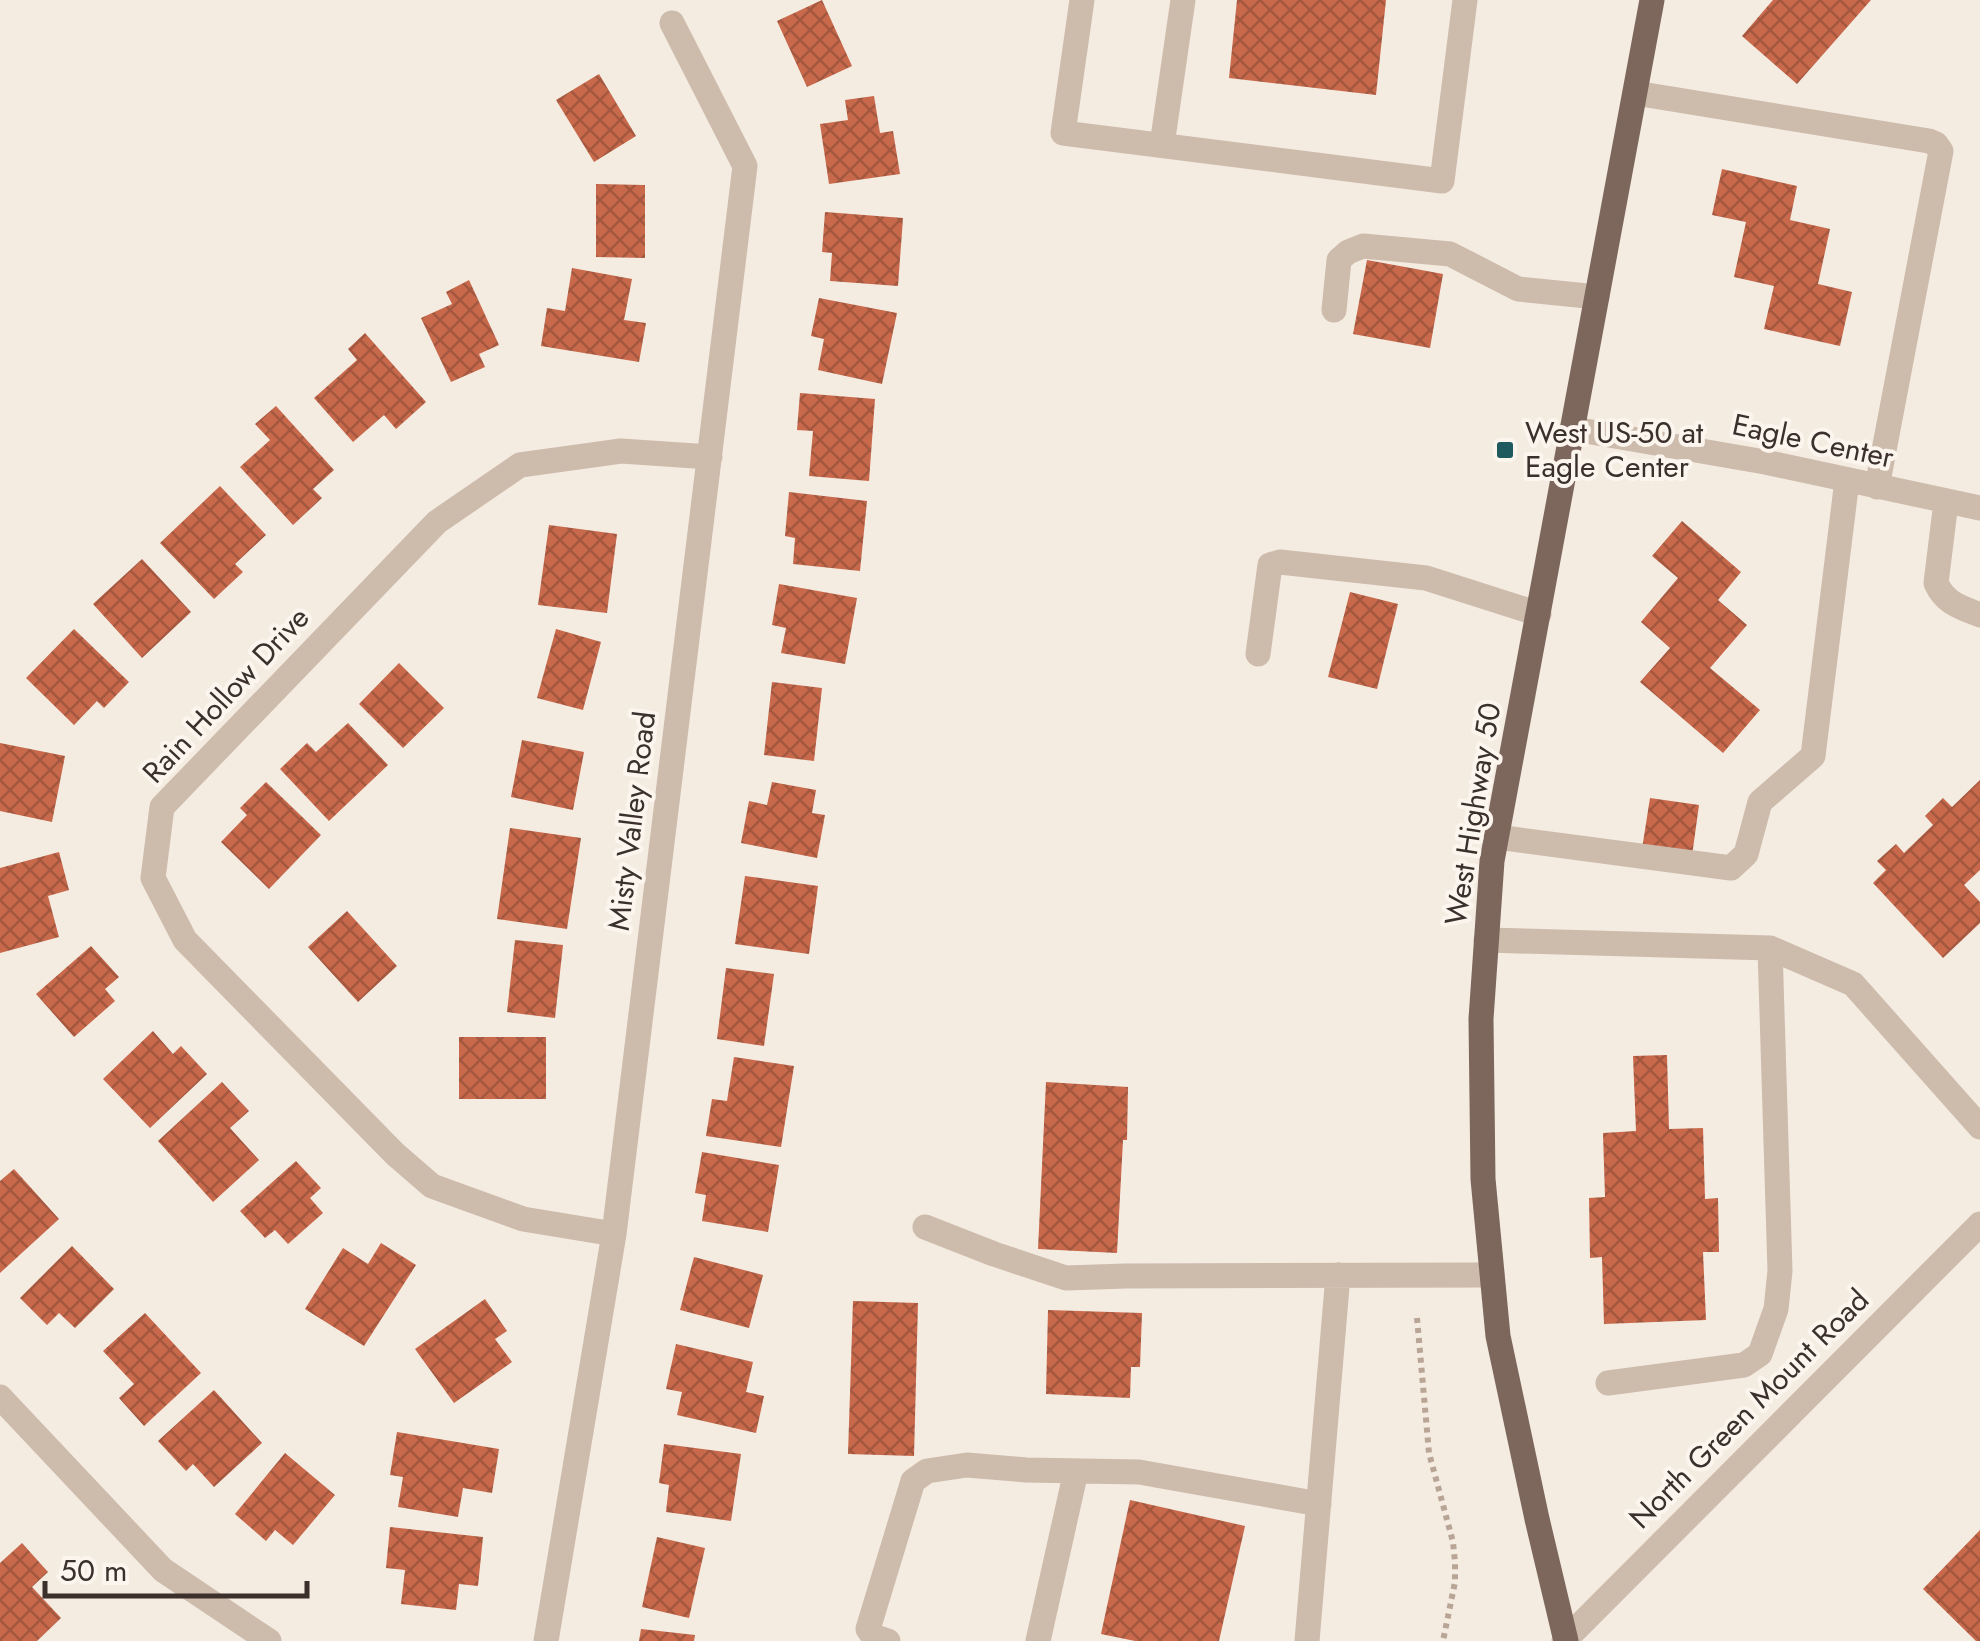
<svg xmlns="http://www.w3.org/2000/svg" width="1980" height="1641" font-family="Jost,sans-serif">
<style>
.building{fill:url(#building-cross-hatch)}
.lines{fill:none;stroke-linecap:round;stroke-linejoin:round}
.path{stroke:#b9a596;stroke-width:6;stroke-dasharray:5 5;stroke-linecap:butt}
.minor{stroke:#cdbbac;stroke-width:25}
.major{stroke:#7d675c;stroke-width:25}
.poi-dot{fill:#1f5a5e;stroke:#fbf5ee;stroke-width:4}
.labels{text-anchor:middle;stroke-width:8;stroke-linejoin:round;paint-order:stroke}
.poi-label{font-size:30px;fill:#3b302b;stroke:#fbf5ee;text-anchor:start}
.street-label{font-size:30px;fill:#3b302b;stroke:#fbf5ee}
</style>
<defs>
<pattern id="building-cross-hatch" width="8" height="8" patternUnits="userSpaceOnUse" patternTransform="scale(2.5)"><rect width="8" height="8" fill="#c8694b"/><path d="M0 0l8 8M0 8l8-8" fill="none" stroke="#a4573f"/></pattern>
</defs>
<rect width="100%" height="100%" fill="#f4ebe1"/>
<!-- building -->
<path class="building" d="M822,0l30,66 -45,21 -30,-66z
M1237,0h149l-10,95 -147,-17z
M1773,0h98l-74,84 -55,-48z
M599,74l37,62 -42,26 -38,-62z
M874,96l6,37 13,-2 7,43 -71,10 -9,-60 28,-4 -3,-20z
M1722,169l75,17 -7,34 40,9 -12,55 34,8 -12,54 -76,-17 10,-43 -40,-9 12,-55 -34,-7z
M596,184l49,1v73l-49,-1z
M825,212l78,6 -5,68 -68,-5 2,-28 -10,-1z
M1367,260l76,14 -13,74 -77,-14z
M572,268l60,11 -8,41 22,3 -7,39 -98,-16 6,-38 18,3z
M469,280l30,65 -20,9 6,13 -34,15 -30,-64 31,-14 -6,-12z
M819,298l78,15 -15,71 -64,-14 6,-31 -13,-3z
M365,333l61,69 -30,27 -12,-14 -31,27 -39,-44 43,-38 -9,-11z
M800,393l75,6 -6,82 -60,-5 4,-45 -16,-1z
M276,406l58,64 -21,19 9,9 -29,27 -53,-58 30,-27 -15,-16z
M220,486l46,49 -31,29 8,8 -29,27 -54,-56z
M789,492l78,9 -7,70 -67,-7 2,-26 -10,-2z
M1682,521l59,51 -23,28 29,25 -37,43 50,42 -37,43 -83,-71 30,-34 -29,-26 37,-44 -26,-22z
M549,525l68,9 -10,79 -69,-8z
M142,559l49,53 -49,46 -49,-54z
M779,584l78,14 -12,66 -64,-11 5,-25 -14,-3z
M1350,592l48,12 -21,85 -49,-12z
M74,629l55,53 -25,26 -7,-7 -23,24 -48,-47z
M556,629l45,13 -18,68 -46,-12z
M399,663l45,45 -41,40 -44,-44z
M772,682l50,6 -8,73 -50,-6z
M348,723l40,42 -59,56 -49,-52 27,-26 9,9z
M522,740l62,12 -11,58 -62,-13z
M0,743l65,13 -13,66 -52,-11z
M1980,780v90l-16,15 16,17v21l-37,35 -70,-75 13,-13 -9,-9 19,-17 8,9 29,-28 -8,-9 18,-18 9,9z
M266,782l55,53 -52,54 -48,-47 26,-27 -7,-7z
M772,782l44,8 -4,23 13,2 -8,43 -76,-15 8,-42 18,4z
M1650,798l49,7 -7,51 -50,-7z
M510,828l71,10 -14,91 -70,-10z
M59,852l10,38 -21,6 11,41 -59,16v-85z
M745,876l73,10 -9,68 -74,-10z
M347,911l50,55 -39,36 -50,-55z
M515,940l48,5 -8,73 -48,-6z
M91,946l28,31 -14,12 10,12 -41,36 -38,-43z
M726,968l48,6 -10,72 -47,-7z
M153,1031l20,23 8,-8 26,28 -57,54 -47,-49z
M459,1037h87v62h-87z
M1667,1055l2,74 34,-1 2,71 13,-1 1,54h-16l3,68 -102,4 -2,-67 -12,1 -1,-60 16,-1 -2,-64 33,-2 -3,-75z
M734,1057l60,9 -13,81 -75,-11 6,-37 15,2z
M222,1082l27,29 -19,17 29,32 -46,42 -55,-61z
M1046,1082l82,5 -1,53h-4l-6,113 -79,-4z
M702,1152l77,13 -11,67 -66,-11 4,-26 -11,-2z
M296,1161l25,27 -11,10 13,15 -35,31 -13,-14 -10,8 -25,-27z
M14,1169l45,50 -59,54v-92z
M381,1243l35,22 -52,81 -59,-37 38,-61 25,16z
M72,1246l42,43 -39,39 -16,-15 -12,12 -27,-27z
M694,1257l69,18 -14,53 -69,-18z
M485,1299l22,32 -12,8 17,23 -58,41 -39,-54z
M853,1301l65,2 -4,153 -66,-2z
M1048,1310l94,3 -2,54h-9l-1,31 -84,-4z
M145,1313l56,60 -57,53 -25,-28 15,-14 -31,-33z
M676,1344l77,18 -7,30 18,4 -8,37 -79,-18 5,-23 -16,-3z
M214,1390l48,53 -48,44 -21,-23 -7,7 -28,-30z
M397,1432l102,17 -7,44 -29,-5 -5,29 -60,-10 5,-30 -13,-2z
M664,1444l77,10 -10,67 -65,-9 3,-27 -10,-2z
M285,1453l50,42 -42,50 -18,-15 -9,11 -31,-27z
M1130,1500l115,26 -26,115h-84l-34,-7z
M390,1527l93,10 -5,49 -19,-2 -3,26 -55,-6 4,-34 -19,-2z
M1980,1530v111h-4l-53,-52z
M657,1537l48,11 -16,70 -47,-11z
M22,1543l26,29 -16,15 29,31 -24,23h-37v-78z
M641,1629l54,6 -1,6h-55z"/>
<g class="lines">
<!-- path -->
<path class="path" d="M1417,1318l12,135 24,89 2,20v20l-12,59"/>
<!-- minor -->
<path class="minor" d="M1082,0l-19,133 379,48 23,-181
M1635,93l294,48 7,3 5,7 -64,336
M1162,145l21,-145
M1334,310l5,-50 9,-8 15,-6 87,8 68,35 79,8
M1574,429l191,33 215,46
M1946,502l-10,81c9,20 24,24 44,32
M1258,654l12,-89 10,-3 146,16 113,36
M1497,837l234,31 15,-14 14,-52 53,-46 34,-276
M1486,940l284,8 83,36 127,143
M925,1227l69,27 72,24 60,-2 366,-1
M614,1234l-91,-15 -91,-33 -37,-32 -210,-214 -32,-62 9,-71 275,-285 83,-57 101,-14 89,6
M1608,1383l136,-18 16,-11 16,-45 4,-38 -10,-323
M0,1397l163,173 106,71
M546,1641l68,-407 131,-1068 -73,-143
M888,1641l-15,-5 -5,-7 45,-148 14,-10 40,-6 59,5 113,2 180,32
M1038,1641l38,-170
M1307,1641l31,-366
M1564,1641l416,-417"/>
<!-- major -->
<path class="major" d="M1566,1641l-29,-122 -39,-183 -15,-157 -2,-160 11,-158 160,-861"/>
</g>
<!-- markers -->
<rect class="poi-dot" x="1495" y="440" width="20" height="20" rx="5"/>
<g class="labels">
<!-- poi labels -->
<g class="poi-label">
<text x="1525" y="443">West US-50 at<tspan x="1525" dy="34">Eagle Center</tspan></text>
</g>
<!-- street labels -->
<g class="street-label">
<text transform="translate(1813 441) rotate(12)" y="10">Eagle Center</text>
<text transform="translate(226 695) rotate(-47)" y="10">Rain Hollow Drive</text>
<text transform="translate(1473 814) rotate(-81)" y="10">West Highway 50</text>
<text transform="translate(632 821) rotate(-83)" y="10">Misty Valley Road</text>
<text transform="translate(1749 1409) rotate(-45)" y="10">North Green Mount Road</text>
</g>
</g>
<!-- scale -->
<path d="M45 1581v15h262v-15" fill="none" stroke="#3b302b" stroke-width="5"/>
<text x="60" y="1581" font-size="30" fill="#3b302b" stroke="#fbf5ee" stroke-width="8" paint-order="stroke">50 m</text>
</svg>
